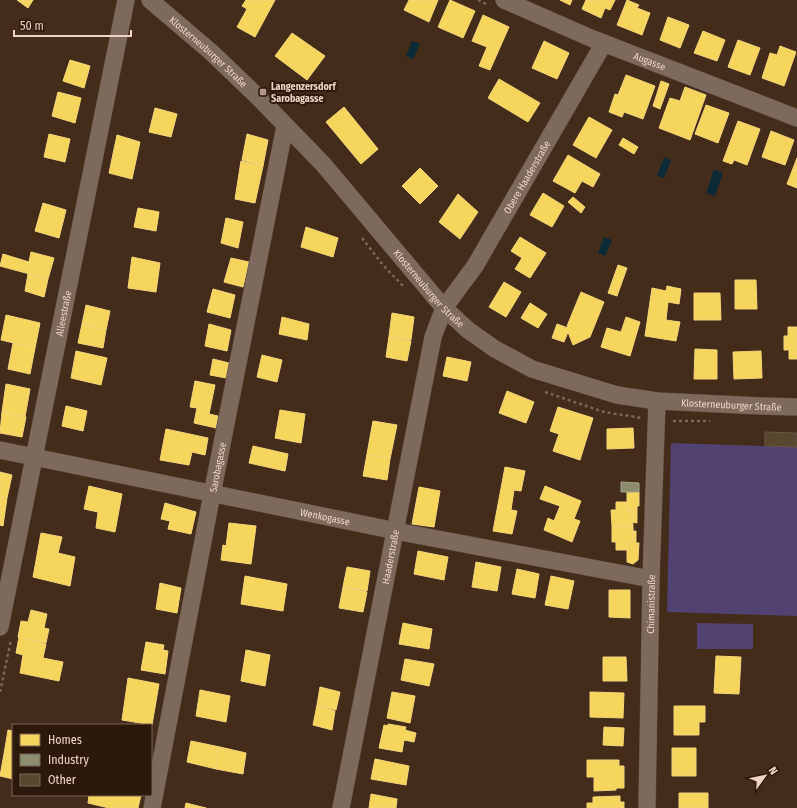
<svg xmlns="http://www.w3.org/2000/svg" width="797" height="808" font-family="'Fira Sans Condensed',sans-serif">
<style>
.green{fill:#514271}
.water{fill:#0c2a37}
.homes{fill:#f6d55c;stroke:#f4d57b}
.industry{fill:#8c8c6e;stroke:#aaa288}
.building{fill:#59462f;stroke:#675544}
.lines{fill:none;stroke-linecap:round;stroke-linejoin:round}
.minor-casing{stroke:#5c483b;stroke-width:18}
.path{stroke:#786659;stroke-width:2.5;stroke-dasharray:3 3;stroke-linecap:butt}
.minor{stroke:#7d6a5d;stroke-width:17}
.poi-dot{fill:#b49988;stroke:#2d190c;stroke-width:1.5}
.labels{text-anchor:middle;stroke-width:4;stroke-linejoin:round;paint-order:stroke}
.street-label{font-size:10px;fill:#f0d4c3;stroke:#2d190c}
.poi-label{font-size:10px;font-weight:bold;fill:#f0d4c3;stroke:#2d190c;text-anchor:start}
</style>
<rect width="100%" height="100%" fill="#442c1a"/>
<!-- green -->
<path class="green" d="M671,443l126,4v169l-130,-4z
M697,623l56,1v25h-56z"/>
<!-- water -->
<path class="water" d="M412,41l8,3 -7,15 -7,-3z
M664,157l7,3 -7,18 -7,-2z
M714,169l9,4 -8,23 -9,-3z
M604,237l8,3 -7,16 -7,-3z"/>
<!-- homes -->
<path class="homes" d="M17,0h16l-5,8z
M246,0h29l-20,37 -18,-10 10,-18 -5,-3z
M409,0h29l-9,22 -25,-12z
M450,0l25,11 -12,27 -25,-11z
M560,0h12l-2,5z
M586,0h29l-5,10 -5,-2 -4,10 -19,-9z
M627,0l12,5 -2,3 13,5 -8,22 -25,-10z
M483,15l26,12 -19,43 -11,-4 8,-19 -15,-6z
M668,17l21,8 -9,23 -20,-8z
M703,31l22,9 -8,21 -23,-8z
M292,33l33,23 -18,24 -32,-24z
M738,40l22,8 -10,27 -22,-8z
M544,41l25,12 -12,26 -25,-11z
M780,46l16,6 -12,34 -22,-8 8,-25 7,2z
M70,60l20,6 -6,22 -21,-7z
M626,75l29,11 -12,33 -19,-7 -2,5 -13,-5 6,-18 3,1z
M499,79l41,24 -12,19 -40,-24z
M661,81l8,3 -9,25 -7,-3z
M685,87l21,8 -16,45 -31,-12 11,-30 10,3z
M58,92l23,6 -6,25 -23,-7z
M706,105l23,8 -11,30 -23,-9z
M344,107l34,42 -17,15 -35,-42z
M155,108l22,6 -6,23 -22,-5z
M589,117l23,13 -16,28 -23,-13z
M738,121l22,8 -13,36 -13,-5 -2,4 -9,-3z
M771,131l23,9 -9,25 -23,-8z
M49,134l21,5 -5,23 -21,-5z
M247,134l21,6 -5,26 -21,-6z
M117,135l23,7 -8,37 -23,-6z
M623,138l15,9 -4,7 -15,-9z
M568,155l32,19 -7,13 -11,-6 -7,12 -22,-12z
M797,158v30l-10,-4z
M241,161l22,5 -8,37 -20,-4z
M420,168l18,18 -18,18 -18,-18z
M543,193l21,13 -12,21 -22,-12z
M458,194l20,18 -18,27 -21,-17z
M573,197l12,10 -4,6 -13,-11z
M43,203l23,7 -7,28 -24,-7z
M138,208l21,4 -3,19 -22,-4z
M226,218l17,4 -5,26 -17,-5z
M306,227l32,11 -5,19 -32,-10z
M520,237l26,16 -16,25 -15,-9 7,-11 -11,-7z
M31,252l23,6 -6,21 -48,-13 3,-12 26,8z
M132,257l28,6 -4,29 -28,-4z
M231,258l18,4 -6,25 -19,-5z
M618,265l9,3 -10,28 -9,-3z
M28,274l20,5 -4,18 -19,-6z
M735,280h21l1,29h-22z
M504,282l17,10 -15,25 -17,-10z
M667,286l14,3 -2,15 -11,-2 -2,18 14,2 -4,19 -31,-5 7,-48 14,3z
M213,289l22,6 -5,23 -23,-6z
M581,292l23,10 -14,35 -17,8 -5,-13 -4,10 -12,-4 5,-14 11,4 -1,-2z
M694,293h26l1,27h-27z
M530,303l17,11 -9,14 -17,-10z
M86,305l24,6 -4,19 -24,-6z
M392,313l22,4 -3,23 -22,-4z
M6,315l34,8 -5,25 -34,-8z
M282,317l27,7 -2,16 -28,-6z
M626,317l14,5 -10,34 -29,-9 6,-19 14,4z
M82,324l24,6 -3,18 -25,-5z
M209,324l22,6 -4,21 -22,-5z
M788,327h9v32h-8v-9h-5v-14h4z
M389,336l22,5 -4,20 -21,-4z
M13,343l22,5 -5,26 -22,-5z
M695,349l22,1v29h-23z
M76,351l31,7 -6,27 -30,-7z
M761,351l1,27 -28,1 -1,-27z
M262,355l20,5 -5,22 -20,-5z
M447,357l24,5 -4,19 -24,-5z
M213,359l16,4 -3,15 -16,-3z
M195,381l20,4 -6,29 9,2 -2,12 -22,-5 3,-15 -7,-1z
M6,384l24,5 -5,28 -23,-5z
M507,391l27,11 -8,21 -27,-10z
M66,406l21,5 -4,20 -21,-5z
M558,407l35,11 -13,42 -27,-9 6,-17 -9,-3z
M280,410l25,4 -4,29 -26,-5z
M2,412l24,5 -4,20 -22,-4z
M373,421l24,4 -7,34 -23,-5z
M633,428l1,20 -27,1v-20z
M166,429l42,9 -3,17 -13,-3 -3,13 -29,-5z
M253,446l35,8 -3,17 -36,-8z
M367,454l23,5 -3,21 -24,-4z
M505,467l20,4 -4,20 -7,-1 -3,20 6,1 -5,23 -19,-3z
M0,472l12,3 -5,23 -7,-2z
M89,486l33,8 -7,38 -19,-4 2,-16 -14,-3z
M545,486l36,15 -7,18 6,2 -8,21 -28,-12 4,-12 6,3 6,-15 -20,-7z
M419,487l21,4 -6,36 -22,-3z
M627,492h12v14h-2v17l-5,-1v-11h-5z
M0,496l7,2 -4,28 -3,-1z
M616,502h11v9h5l1,15h-21l-1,-16h5z
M165,503l31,9 -5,22 -23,-5 2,-8 -9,-2z
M229,523l27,3 -5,38 -30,-4 2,-15 3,1z
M612,526h21v15h-6v9h-11v-8h-4z
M633,531h3v12h3l-1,17 -5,4 -6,-2v-21h6z
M41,533l21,4 -4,16 17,4 -5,29 -37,-9z
M418,551l30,6 -4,23 -30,-6z
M476,562l25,5 -4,24 -25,-4z
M347,567l23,4 -3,20 -24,-4z
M517,569l22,5 -4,24 -23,-4z
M245,576l42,8 -4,27 -42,-7z
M551,576l23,5 -6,28 -23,-4z
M160,583l21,5 -4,25 -21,-4z
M343,587l24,5 -4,20 -24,-4z
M609,590h21v28l-21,-1z
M31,610l16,4 -3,14 5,1 -3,14 -28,-6 3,-16 7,1z
M403,623l29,6 -3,20 -30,-5z
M19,637l27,7 -3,14 20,4 -4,19 -39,-8 3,-18 -7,-2z
M146,642l18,3 -1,5 5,1 -3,23 -24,-4z
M246,650l24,5 -5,31 -24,-5z
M716,656l25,1 -2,37 -25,-1z
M603,657h23l1,24h-24z
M405,659l29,5 -5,22 -28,-6z
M128,678l31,6 -7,41 -30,-5z
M320,687l20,5 -4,18 -19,-5z
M200,690l30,6 -4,26 -30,-6z
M392,692l23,4 -5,27 -23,-5z
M590,692l34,1 -1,25 -33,-1z
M317,705l18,6 -3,19 -19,-5z
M674,706h31v16h-6v13h-25z
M388,724l18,3 -1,3 11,3 -2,9 -10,-2 -2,12 -23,-4 5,-23 4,1z
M604,727l20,1 -1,18 -20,-1z
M8,730l5,1v25l-9,-2z
M191,741l29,6 -4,22 -29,-7z
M220,747l26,6 -3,21 -27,-5z
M672,748h24v28h-24z
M4,754l9,2v23l-13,-3z
M375,759l34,7 -3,19 -35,-6z
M587,760h32v6h5v22h-8v2l-22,1v-14h-7z
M679,793h29v15h-29z
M371,794l26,5 -1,9h-27z
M89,795h52l-3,13h-29l-21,-5z
M620,796v6h4v6h-37v-5h6v-6z
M186,803l20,5h-21z"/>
<!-- industry -->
<path class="industry" d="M621,482l18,1v9h-18z"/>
<!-- building -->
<path class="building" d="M765,432l32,1v14l-32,-1z"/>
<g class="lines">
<!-- minor casing -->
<g class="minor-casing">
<g id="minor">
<path id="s1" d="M150,0l61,52 46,44 66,68 121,144 24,22 27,19 37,20 85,26 40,6 104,5 36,1"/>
<path id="s2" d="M504,0l89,39 204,79"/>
<path id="s3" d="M0,450l406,83 245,46"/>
<path id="s4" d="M0,627l126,-627"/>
<path id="s5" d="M152,808l60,-314 73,-368"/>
<path id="s6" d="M341,808l92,-471 11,-29 31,-42 129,-223"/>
<path id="s7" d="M647,808l4,-229 6,-178"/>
</g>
</g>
<!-- path -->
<path class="path" d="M478,0l10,5
M362,238l21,27 20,21
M545,392l59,20 38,6
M673,421h37
M0,692l11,-52"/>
<!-- minor -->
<use href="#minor" class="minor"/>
</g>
<!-- markers -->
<rect class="poi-dot" x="259" y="88" width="8" height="8" rx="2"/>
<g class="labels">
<!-- street labels -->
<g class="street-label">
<text dy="4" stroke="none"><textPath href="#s1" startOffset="78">Klosterneuburger Straße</textPath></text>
<text dy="4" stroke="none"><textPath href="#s2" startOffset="158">Augasse</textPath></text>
<text dy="4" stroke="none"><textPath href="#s6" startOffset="666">Obere Haaderstraße</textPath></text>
<text dy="4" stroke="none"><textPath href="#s1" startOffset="402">Klosterneuburger Straße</textPath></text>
<text dy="4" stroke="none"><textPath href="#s4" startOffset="320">Alleestraße</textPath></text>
<text dy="4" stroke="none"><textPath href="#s1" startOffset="738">Klosterneuburger Straße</textPath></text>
<text dy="4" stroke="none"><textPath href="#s5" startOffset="347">Sarobagasse</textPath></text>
<text dy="4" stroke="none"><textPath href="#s3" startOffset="332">Wenkogasse</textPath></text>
<text dy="4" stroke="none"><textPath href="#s6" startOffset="256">Haaderstraße</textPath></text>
<text dy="4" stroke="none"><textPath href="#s7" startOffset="204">Chimanistraße</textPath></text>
</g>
<!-- poi labels -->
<g class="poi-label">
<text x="271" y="90">Langenzersdorf<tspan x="271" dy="12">Sarobagasse</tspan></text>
</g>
</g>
<!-- legend -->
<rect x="12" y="724" width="140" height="72" fill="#2d190c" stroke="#7b6455"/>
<rect x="20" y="734" width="20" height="12" fill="#f6d55c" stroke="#7b6455"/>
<text x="48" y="744" font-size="12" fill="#f0d4c3">Homes</text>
<rect x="20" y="754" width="20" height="12" fill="#8c8c6e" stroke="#7b6455"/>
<text x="48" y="764" font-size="12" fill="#f0d4c3">Industry</text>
<rect x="20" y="774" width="20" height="12" fill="#59462f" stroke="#7b6455"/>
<text x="48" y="784" font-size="12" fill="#f0d4c3">Other</text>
<!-- north arrow -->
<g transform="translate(765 776) rotate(57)" stroke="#2d190c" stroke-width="3" paint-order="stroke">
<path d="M0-3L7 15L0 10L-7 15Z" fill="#f0d4c3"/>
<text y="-6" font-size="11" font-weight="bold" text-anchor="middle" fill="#f0d4c3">N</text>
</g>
<!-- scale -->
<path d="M14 30v6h117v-6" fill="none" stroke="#f0d4c3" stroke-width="2"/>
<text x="20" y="30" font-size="12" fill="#f0d4c3" stroke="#2d190c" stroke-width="3" paint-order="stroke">50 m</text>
</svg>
